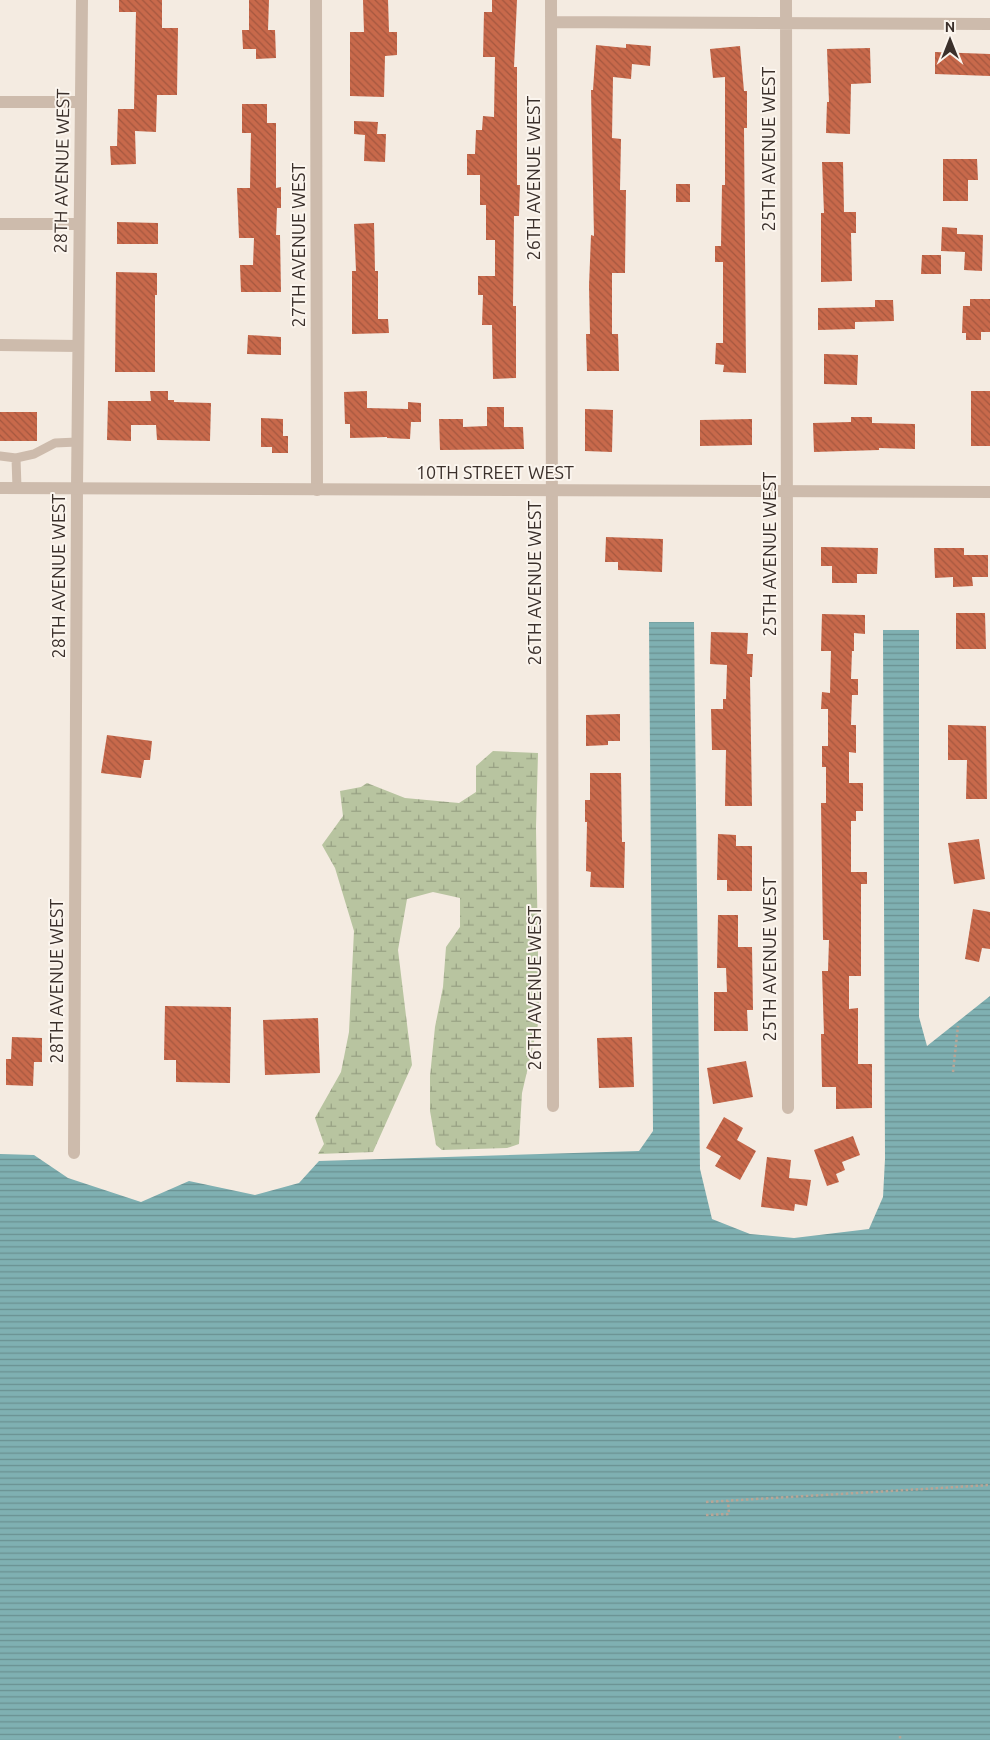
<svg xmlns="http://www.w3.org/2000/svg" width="990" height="1740" font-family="Ubuntu,sans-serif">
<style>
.wetland{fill:url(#wetland-marsh)}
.water{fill:url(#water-rules)}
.building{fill:url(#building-back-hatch)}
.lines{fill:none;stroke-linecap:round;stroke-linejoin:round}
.path{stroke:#b9a596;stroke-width:2.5;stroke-dasharray:2.5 2.5;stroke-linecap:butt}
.service{stroke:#cdbbac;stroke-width:9}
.minor{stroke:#cdbbac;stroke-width:12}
.tertiary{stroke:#cdbbac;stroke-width:12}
.labels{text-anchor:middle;stroke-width:4;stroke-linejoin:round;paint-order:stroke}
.street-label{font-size:18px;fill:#3b302b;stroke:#fbf5ee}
</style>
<defs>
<pattern id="wetland-marsh" width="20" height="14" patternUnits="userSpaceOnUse" patternTransform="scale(1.25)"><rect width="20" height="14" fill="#b8c4a0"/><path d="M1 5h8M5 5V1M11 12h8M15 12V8" fill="none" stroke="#97a083"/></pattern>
<pattern id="water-rules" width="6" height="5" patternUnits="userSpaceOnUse" patternTransform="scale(1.25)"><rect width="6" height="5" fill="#7fb0b2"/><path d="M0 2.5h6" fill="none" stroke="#699091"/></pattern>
<pattern id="building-back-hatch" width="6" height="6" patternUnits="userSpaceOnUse" patternTransform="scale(1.25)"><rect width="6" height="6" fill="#c8694b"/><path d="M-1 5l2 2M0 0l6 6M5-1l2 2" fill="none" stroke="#a4573f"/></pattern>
</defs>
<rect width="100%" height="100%" fill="#f4ebe1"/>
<!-- wetland -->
<path class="wetland" d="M493,751l45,2 -2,75 3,192 -17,73 -3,51 -12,4 -65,2 -6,-5 -6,-34v-35l5,-49 8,-40 3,-40 14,-20v-29l-27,-6 -26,7 -9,51 14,115 -39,87 -55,2 6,-10 -9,-26 26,-46 8,-40 5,-101 -19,-63 -13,-23 21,-29 -3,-25 21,-4 6,-4 38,15 54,5 17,-11v-26z"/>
<!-- water -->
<path class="water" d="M649,622h45l6,547 12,50 38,15 44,4 75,-9 14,-32 2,-38 -2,-529h36v387l8,29 63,-50v744h-990v-586l34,1 34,23 73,24 48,-21 66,14 44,-12 20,-22 320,-10 14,-20z"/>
<!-- building -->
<path class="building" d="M119,0h43v28h16l-1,67h-20l-1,37 -21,-1 1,33 -25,1 -1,-19h7l1,-37h16l2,-97h-17z
M249,0h20l-1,30h7l1,28 -20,1v-10h-13l-1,-19h7z
M363,0h25l1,32h8v23l-12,1 -1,41 -34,-1v-64h14z
M492,0h25l-3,67h3v118h3l-1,31h-5l-1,90h3v72l-23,1 -1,-54h-10l1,-30h-5v-19h17v-36h-9v-35h-6v-30h-13v-21h8l1,-24h6l1,-14 11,1 1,-60h-12l1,-45h8z
M626,44l25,2 -1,20 -18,-2 -1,15 -18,-2 -1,61 9,1 -1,51h6l-1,83h-13v61h6l1,37h-32l-1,-37h4l-1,-48 2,-51 3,1 -3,-146h2l3,-45 30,3z
M740,46l4,45h3v37h-3l2,245 -23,-1 1,-7 -9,-1 1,-21h7v-81h-8v-16h6l1,-61h3v-108l-12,1 -3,-29z
M870,48l1,35 -20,1 -1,50 -24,-1 1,-31h2l-2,-53z
M935,52l55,2v22l-55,-2z
M242,104h25v19h9v65l5,-1v21h-4l-1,27h4l1,57h-40l-1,-27h13l1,-27h-15l-2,-50h13l1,-55h-9z
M354,121l24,1 -1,12h9l-1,28 -21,-1 1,-26 -11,-1z
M943,159h34l1,21h-10v21h-25z
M822,162h21l1,50h12v21h-5l1,48 -31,1v-69h3z
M676,184h14v18h-14z
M117,222l41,1v21h-41z
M374,223l1,48h3v48h10l1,14 -37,1v-63h4l-2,-47z
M942,227l15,1v6l26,1 -1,36 -18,-1 1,-18 -24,-1z
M922,255h19v19h-20z
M116,272l41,1v22h-2v77h-40z
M970,299h20v33h-9v8h-15v-7h-4l1,-27h7z
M875,300h18l1,21 -39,1v7l-37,1v-22l57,-1z
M248,335l33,2v18l-34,-1z
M824,354l34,1 -1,30 -33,-1z
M150,391h18v9h6v2l37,1 -1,38 -53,-1 -1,-15h-25v16l-24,-1 1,-39h43z
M367,391v17l41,1v-7l13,1v19h-10l-1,17 -23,-1v-1l-37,1v-14h-5l-1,-32z
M971,391h19v55h-19z
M487,407h17v20h19l1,22 -84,1 -1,-31h24v8l24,-1z
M585,409l28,1 -1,42 -27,-1z
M0,412h37v29h-37z
M851,417h21v6l43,1v25l-36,-1v2l-65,2 -1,-29 38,-1z
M261,418l22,1v17h5v17h-16v-6h-11z
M752,419v26l-52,1v-26z
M606,537l57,2 -1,33 -44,-2v-8h-13z
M821,547l57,1 -1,26h-20v9h-25v-17h-11z
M934,548h30v7h24v22h-16l1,9 -20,1v-10l-18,1z
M956,613h29l1,36h-30z
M822,614l43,1v19l-11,-1v18h-2l-1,28h7v16h-6l-1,30h5v28l-7,-1v31h14v28h-7v10h-5v51h16v12h-6v92h-12v33l9,-1v56h14v44l-36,1v-22h-14l-1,-53h3l-2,-63h6l1,-31h-6l-2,-137h5v-36h-4v-21h6v-37h-7l1,-17 8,1 1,-42h-10z
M711,632l37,1 -1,21h6l-1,23h-2l2,129h-27l1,-56h-14l-1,-41h12v-10h3l1,-34 -17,-1z
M620,714v27h-12v4l-22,1v-31z
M948,725l38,1 1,73h-21l1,-39h-19z
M107,735l45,6 -2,19h-6l-3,18 -40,-5z
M590,773h31l1,69h3l-1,46 -34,-1 1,-15 -5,-1 1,-49h-2v-22h5z
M718,834l18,1v11h16v45h-25v-11h-10z
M979,839l6,40 -31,5 -6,-41z
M973,909l17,3v37l-8,-1 -3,14 -14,-3z
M718,915h20v32h14l1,63h-6l1,21h-34v-39h13l-1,-24h-9z
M165,1006l66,1 -1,76 -54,-1v-22h-12z
M318,1018l2,55 -55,2 -2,-55z
M12,1037l30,1v24h-8l-1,24 -27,-1v-26h5z
M632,1037l2,50 -35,1 -2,-50z
M746,1061l7,36 -40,7 -6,-36z
M724,1117l19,11 -6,12 19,11 -16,29 -25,-14 6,-10 -15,-8z
M853,1136l7,19 -18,7 3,8 -9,4 3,8 -12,4 -13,-36z
M767,1157l24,3 -2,18 22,2 -4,26 -12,-2 -1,7 -33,-4z"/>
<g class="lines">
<!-- path -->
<path class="path" d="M953,1072l5,-46
M706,1502l284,-17
M706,1515l23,-1 -1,-13
M900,1736v4"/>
<!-- service -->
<path class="service" d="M0,456l16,2
M17,488l-1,-30 18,-4 21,-11 22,-1"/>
<!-- minor -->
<path class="minor" d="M316,0l1,490
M551,0l2,1106
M786,0l2,1108
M551,22l439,2
M0,102h81
M0,224h79
M0,345l78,1
M74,1153l3,-666 5,-487"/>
<!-- tertiary -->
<path class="tertiary" d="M0,488l990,4"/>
</g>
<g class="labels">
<!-- street labels -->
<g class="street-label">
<text transform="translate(769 149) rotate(-90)" y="6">25TH AVENUE WEST</text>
<text transform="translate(62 171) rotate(-89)" y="6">28TH AVENUE WEST</text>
<text transform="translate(534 178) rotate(-90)" y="6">26TH AVENUE WEST</text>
<text transform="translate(299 245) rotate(-90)" y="6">27TH AVENUE WEST</text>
<text x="495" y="479">10TH STREET WEST</text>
<text transform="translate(770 554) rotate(-90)" y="6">25TH AVENUE WEST</text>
<text transform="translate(59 576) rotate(-90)" y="6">28TH AVENUE WEST</text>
<text transform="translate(535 583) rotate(-90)" y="6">26TH AVENUE WEST</text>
<text transform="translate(770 959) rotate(-90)" y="6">25TH AVENUE WEST</text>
<text transform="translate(57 981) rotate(-90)" y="6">28TH AVENUE WEST</text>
<text transform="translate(535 988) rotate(-90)" y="6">26TH AVENUE WEST</text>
</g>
</g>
<!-- north arrow -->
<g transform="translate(950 40)" stroke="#fbf5ee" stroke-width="4" paint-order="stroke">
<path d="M0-4L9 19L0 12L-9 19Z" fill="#3b302b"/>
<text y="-8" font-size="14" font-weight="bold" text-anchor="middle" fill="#3b302b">N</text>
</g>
</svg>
